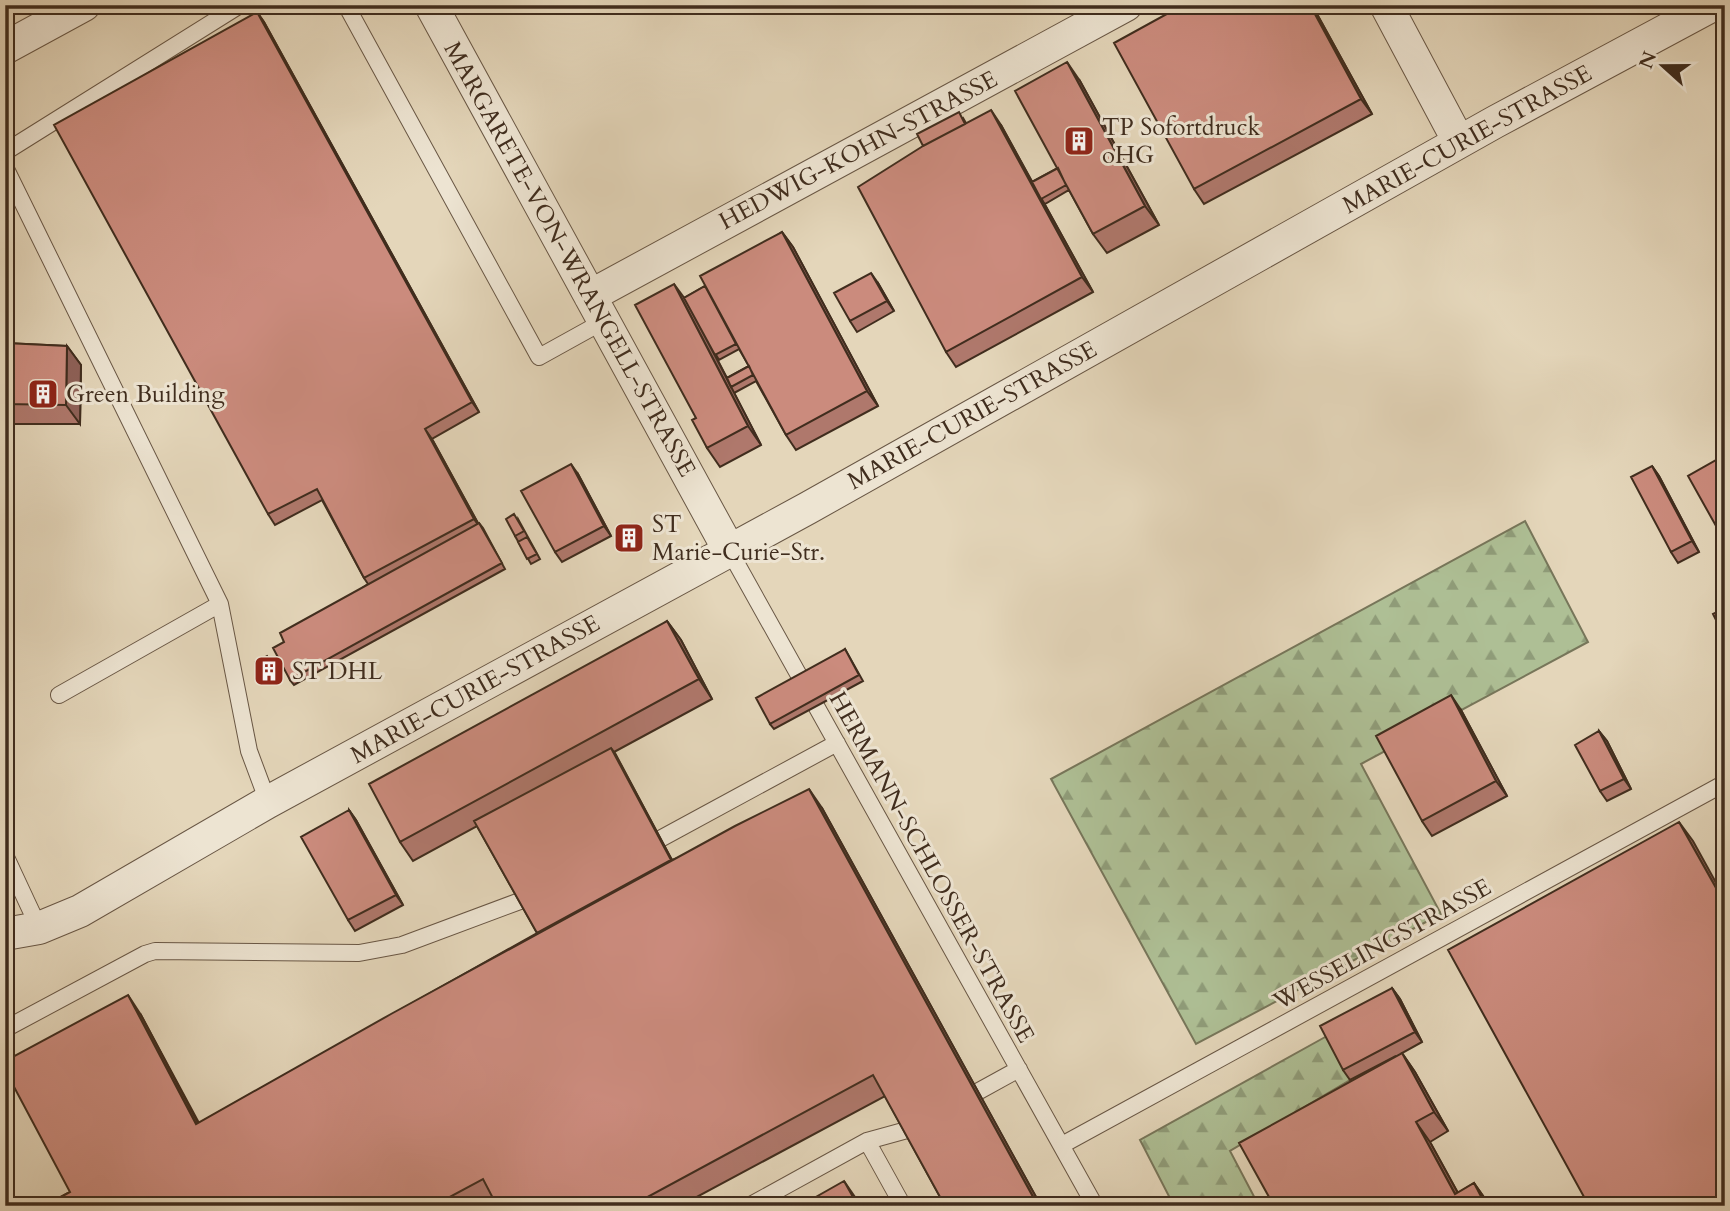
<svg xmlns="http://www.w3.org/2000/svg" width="1730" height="1211" font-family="Cardo,serif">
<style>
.forest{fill:url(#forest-firs);stroke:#77765a;stroke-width:2}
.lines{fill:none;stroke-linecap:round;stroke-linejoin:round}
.lane-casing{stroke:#695745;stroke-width:18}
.street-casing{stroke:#695745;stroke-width:34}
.lane{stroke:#ede4d2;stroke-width:16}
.street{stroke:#ede4d2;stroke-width:32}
.wall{fill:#af786c;stroke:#402d1e;stroke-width:2;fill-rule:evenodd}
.shaded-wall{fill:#8e6158;stroke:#402d1e;stroke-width:2}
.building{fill:#cb8b7d;stroke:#402d1e;stroke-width:2}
.labels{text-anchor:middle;stroke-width:6;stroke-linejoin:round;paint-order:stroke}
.poi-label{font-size:24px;fill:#402d1e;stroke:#ede4d2;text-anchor:start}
.street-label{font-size:24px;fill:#402d1e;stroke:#ede4d2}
</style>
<defs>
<pattern id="forest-firs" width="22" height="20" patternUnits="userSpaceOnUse" patternTransform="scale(1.75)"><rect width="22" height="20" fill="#aebf95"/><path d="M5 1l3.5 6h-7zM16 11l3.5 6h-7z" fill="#8f9c79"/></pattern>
</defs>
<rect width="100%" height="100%" fill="#e4d6ba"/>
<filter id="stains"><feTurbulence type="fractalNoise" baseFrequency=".00286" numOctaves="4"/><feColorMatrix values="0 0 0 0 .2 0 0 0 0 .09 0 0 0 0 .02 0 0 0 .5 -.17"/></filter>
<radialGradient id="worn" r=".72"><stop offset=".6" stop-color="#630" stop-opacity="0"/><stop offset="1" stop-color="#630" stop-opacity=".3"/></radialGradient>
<!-- forest -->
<path class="forest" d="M1525,521l63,121 -227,122 80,150 -245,130 -145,-265z
M1327,1036l23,44 -120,71 29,55h-85l-34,-66z"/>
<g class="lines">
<!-- lane casing -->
<g class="lane-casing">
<path id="lane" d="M346,5l193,352 65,-36
M5,152l235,-147
M5,167l215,437 -161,91
M729,550l366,656
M220,604l29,147 19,51
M660,839l177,-96
M5,855l34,73
M5,1029l140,-75 10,-3 204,2 43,-8 118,-44
M979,1091l40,-22
M867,1141l36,65
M1062,1145l663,-362
M749,1206l118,-65 40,-11"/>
</g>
<!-- street casing -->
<g class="street-casing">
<path id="street" d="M431,5l298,545
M1386,5l73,137
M5,48l79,-43
M590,296l536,-291
M5,934l34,-6 41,-17 188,-109 540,-294 687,-386 218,-117"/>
</g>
<!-- lane -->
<use href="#lane" class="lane"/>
<!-- street -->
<use href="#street" class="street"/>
</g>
<!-- wall -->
<path class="wall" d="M1312,5l60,109 -168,90 -10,-15z
M257,12l7,10 215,390 -47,27 46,84h1l4,5 22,41 -211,116 -4,-5 -6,-38 84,-58 -4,-6 -42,-78 -47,25 -7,-11z
M1080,81l79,144 -52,28 -14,-19 -24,-44 -24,14 -1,-1 49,89 -137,75 -10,-15 -23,-206 40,-28 3,5 35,2 31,57 26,-14z
M782,232l11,15 85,159 -82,44 -10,-15 -30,-54 -22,12 27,52 -41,22 -13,-19 -11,-30 -12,-120 21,-12zM703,332l16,28 20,-11 10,17 -22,12z
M878,283l16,28 -37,21 -7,-11z
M5,343l62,3 14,19 -1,59h-75z
M1652,466l7,10 40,76 -21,11 -7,-11z
M578,474l33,62 -49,26 -7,-10z
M518,519l22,40 -9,5 -16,-28z
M630,525l8,13 -13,7 -8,-13z
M667,621l14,19 31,59 -98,53 58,108 150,-52 219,398h-96l-60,-110 -205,110h-183l-3,-7 -12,7h-438l26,-14 71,-177 58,108 338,-190 -60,-107 -64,35 -13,-19z
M845,649l18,32 -89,48 -4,-5z
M270,661l8,13 -11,6 -3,-5z
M1461,710l46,86 -75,40 -10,-15z
M1599,731l8,10 24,48 -24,12 -7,-10z
M349,810l7,10 47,85 -48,26 -7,-11z
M1392,988l8,11 22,43 -20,11 13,19 33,59 -18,11 28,51 16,-10 14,20 -214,3 122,-150 -46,24 -7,-10z"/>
<!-- shaded-wall -->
<path class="shaded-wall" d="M1310,5h2l60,109 -11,-15z
M257,12l7,10 215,390 -7,-10z
M1067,62l13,19 79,144 -14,-19z
M991,110l10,15 92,167 -11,-15z
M782,232l11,15 85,159 -11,-15z
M871,273l7,10 16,28 -7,-10z
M674,284l14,19 73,142 -13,-19z
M67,346l14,19 -1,59 -14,-19z
M425,429l7,10 49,90 -7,-10z
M571,464l7,10 33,62 -7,-10z
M1652,466l7,10 40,76 -7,-11z
M667,621l14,19 31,59 -13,-20z
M1451,695l10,15 46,86 -11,-15z
M1599,731l8,10 24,48 -7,-10z
M611,748l4,5 68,128 -3,-5z
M809,789l13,19 219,398h-3z
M349,810l7,10 47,85 -7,-10z
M1679,822l14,19 32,58v5z
M1392,988l8,11 22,43 -7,-10z
M128,995l13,20 68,129 -13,-20z
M1402,1053l13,19 33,59 -14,-19z
M1416,1122l14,20 35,64 -10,-12z
M844,1181l13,19 3,6h-2z
M1474,1183l14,20 1,3h-3z"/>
<!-- building -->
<path class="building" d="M1183,5h127l51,94 -167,90 -80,-146z
M257,12l215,390 -47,27 49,90 -110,59 -47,-89 -49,25 -214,-389z
M1067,62l78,144 -52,28 -78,-143z
M991,110l91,167 -136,75 -88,-165 65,-41z
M959,112l6,12 -42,22 -6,-12z
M1058,168l8,17 -25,14 -9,-17z
M782,232l85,159 -81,44 -86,-159z
M871,273l16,28 -37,20 -16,-28z
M674,284l74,142 -41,22 -15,-28 4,-2 -61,-113z
M705,286l31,58 -21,11 -31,-57z
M5,343l62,3 -1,59 -61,-1z
M749,366l4,9 -22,12 -4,-9z
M1725,455v87l-37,-66z
M571,464l33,62 -49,26 -34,-61z
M1652,466l40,75 -21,11 -40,-75z
M514,514l10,17 -9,5 -9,-17z
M479,523l23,40 -212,117 -17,-32 11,-6 -4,-9z
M630,525l5,8 -14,7 -4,-8z
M527,537l10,17 -10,5 -9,-17z
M1725,608v30l-12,-24z
M667,621l32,58 -299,163 -31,-58z
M1725,644v13l-5,-10z
M845,649l14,26 -89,49 -14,-26z
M267,656l7,13 -10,6 -8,-13z
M1451,695l45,86 -74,40 -46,-85z
M1599,731l25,48 -24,12 -25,-46z
M611,748l60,112 -134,73 -63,-112z
M809,789l229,417h-93l-72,-131 -242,131h-134l-14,-27 -50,27h-389l26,-14 -65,-122v-9l123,-66 68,129 195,-110 344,-188z
M349,810l47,85 -48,25 -47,-83z
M1679,822l46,82v302h-136l-141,-256z
M1392,988l23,44 -72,38 -23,-44z
M1402,1053l32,59 -18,10 39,72 19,-11 12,23h-212l-35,-63z
M844,1181l14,25h-58z"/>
<!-- icons -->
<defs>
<g id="building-square" transform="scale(1.575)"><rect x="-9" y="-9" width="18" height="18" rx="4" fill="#8f2418" stroke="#ede4d2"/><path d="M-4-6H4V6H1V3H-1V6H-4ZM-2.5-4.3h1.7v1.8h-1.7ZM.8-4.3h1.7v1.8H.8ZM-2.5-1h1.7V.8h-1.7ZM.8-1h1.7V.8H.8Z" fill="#fff"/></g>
</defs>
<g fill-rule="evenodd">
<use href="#building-square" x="1079" y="141"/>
<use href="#building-square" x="43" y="394"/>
<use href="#building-square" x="629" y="538"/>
<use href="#building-square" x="269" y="671"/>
</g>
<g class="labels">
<!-- poi labels -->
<g class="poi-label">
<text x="1102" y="135">TP Sofortdruck<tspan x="1102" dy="28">oHG</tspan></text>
<text x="66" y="402">Green Building</text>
<text x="652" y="532">ST<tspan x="652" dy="28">Marie-Curie-Str.</tspan></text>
<text x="292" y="679">ST DHL</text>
</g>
<!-- street labels -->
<g class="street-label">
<text transform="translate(1467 139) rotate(-29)" y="8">MARIE-CURIE-STRASSE</text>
<text transform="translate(858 150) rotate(-28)" y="8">HEDWIG-KOHN-STRASSE</text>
<text transform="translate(570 259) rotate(61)" y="8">MARGARETE-VON-WRANGELL-STRASSE</text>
<text transform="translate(972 415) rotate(-29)" y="8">MARIE-CURIE-STRASSE</text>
<text transform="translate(475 689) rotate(-29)" y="8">MARIE-CURIE-STRASSE</text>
<text transform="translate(932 867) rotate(61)" y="8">HERMANN-SCHLOSSER-STRASSE</text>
<text transform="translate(1382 944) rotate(-29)" y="8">WESSELINGSTRASSE</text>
</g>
</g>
<!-- margin -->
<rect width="1730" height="1211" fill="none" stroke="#e4d6ba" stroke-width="28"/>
<rect x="7" y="7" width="1716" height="1197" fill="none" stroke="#402d1e" stroke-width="3.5"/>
<rect x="14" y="14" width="1702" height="1183" fill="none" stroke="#402d1e" stroke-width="2"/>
<!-- north arrow -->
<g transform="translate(1663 66) rotate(291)" stroke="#ede4d2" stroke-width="5" paint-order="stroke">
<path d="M0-5L12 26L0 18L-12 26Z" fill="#402d1e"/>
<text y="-10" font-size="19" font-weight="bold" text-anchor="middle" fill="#402d1e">N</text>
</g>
<rect width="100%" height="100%" filter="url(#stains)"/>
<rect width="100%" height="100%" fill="url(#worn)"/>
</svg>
